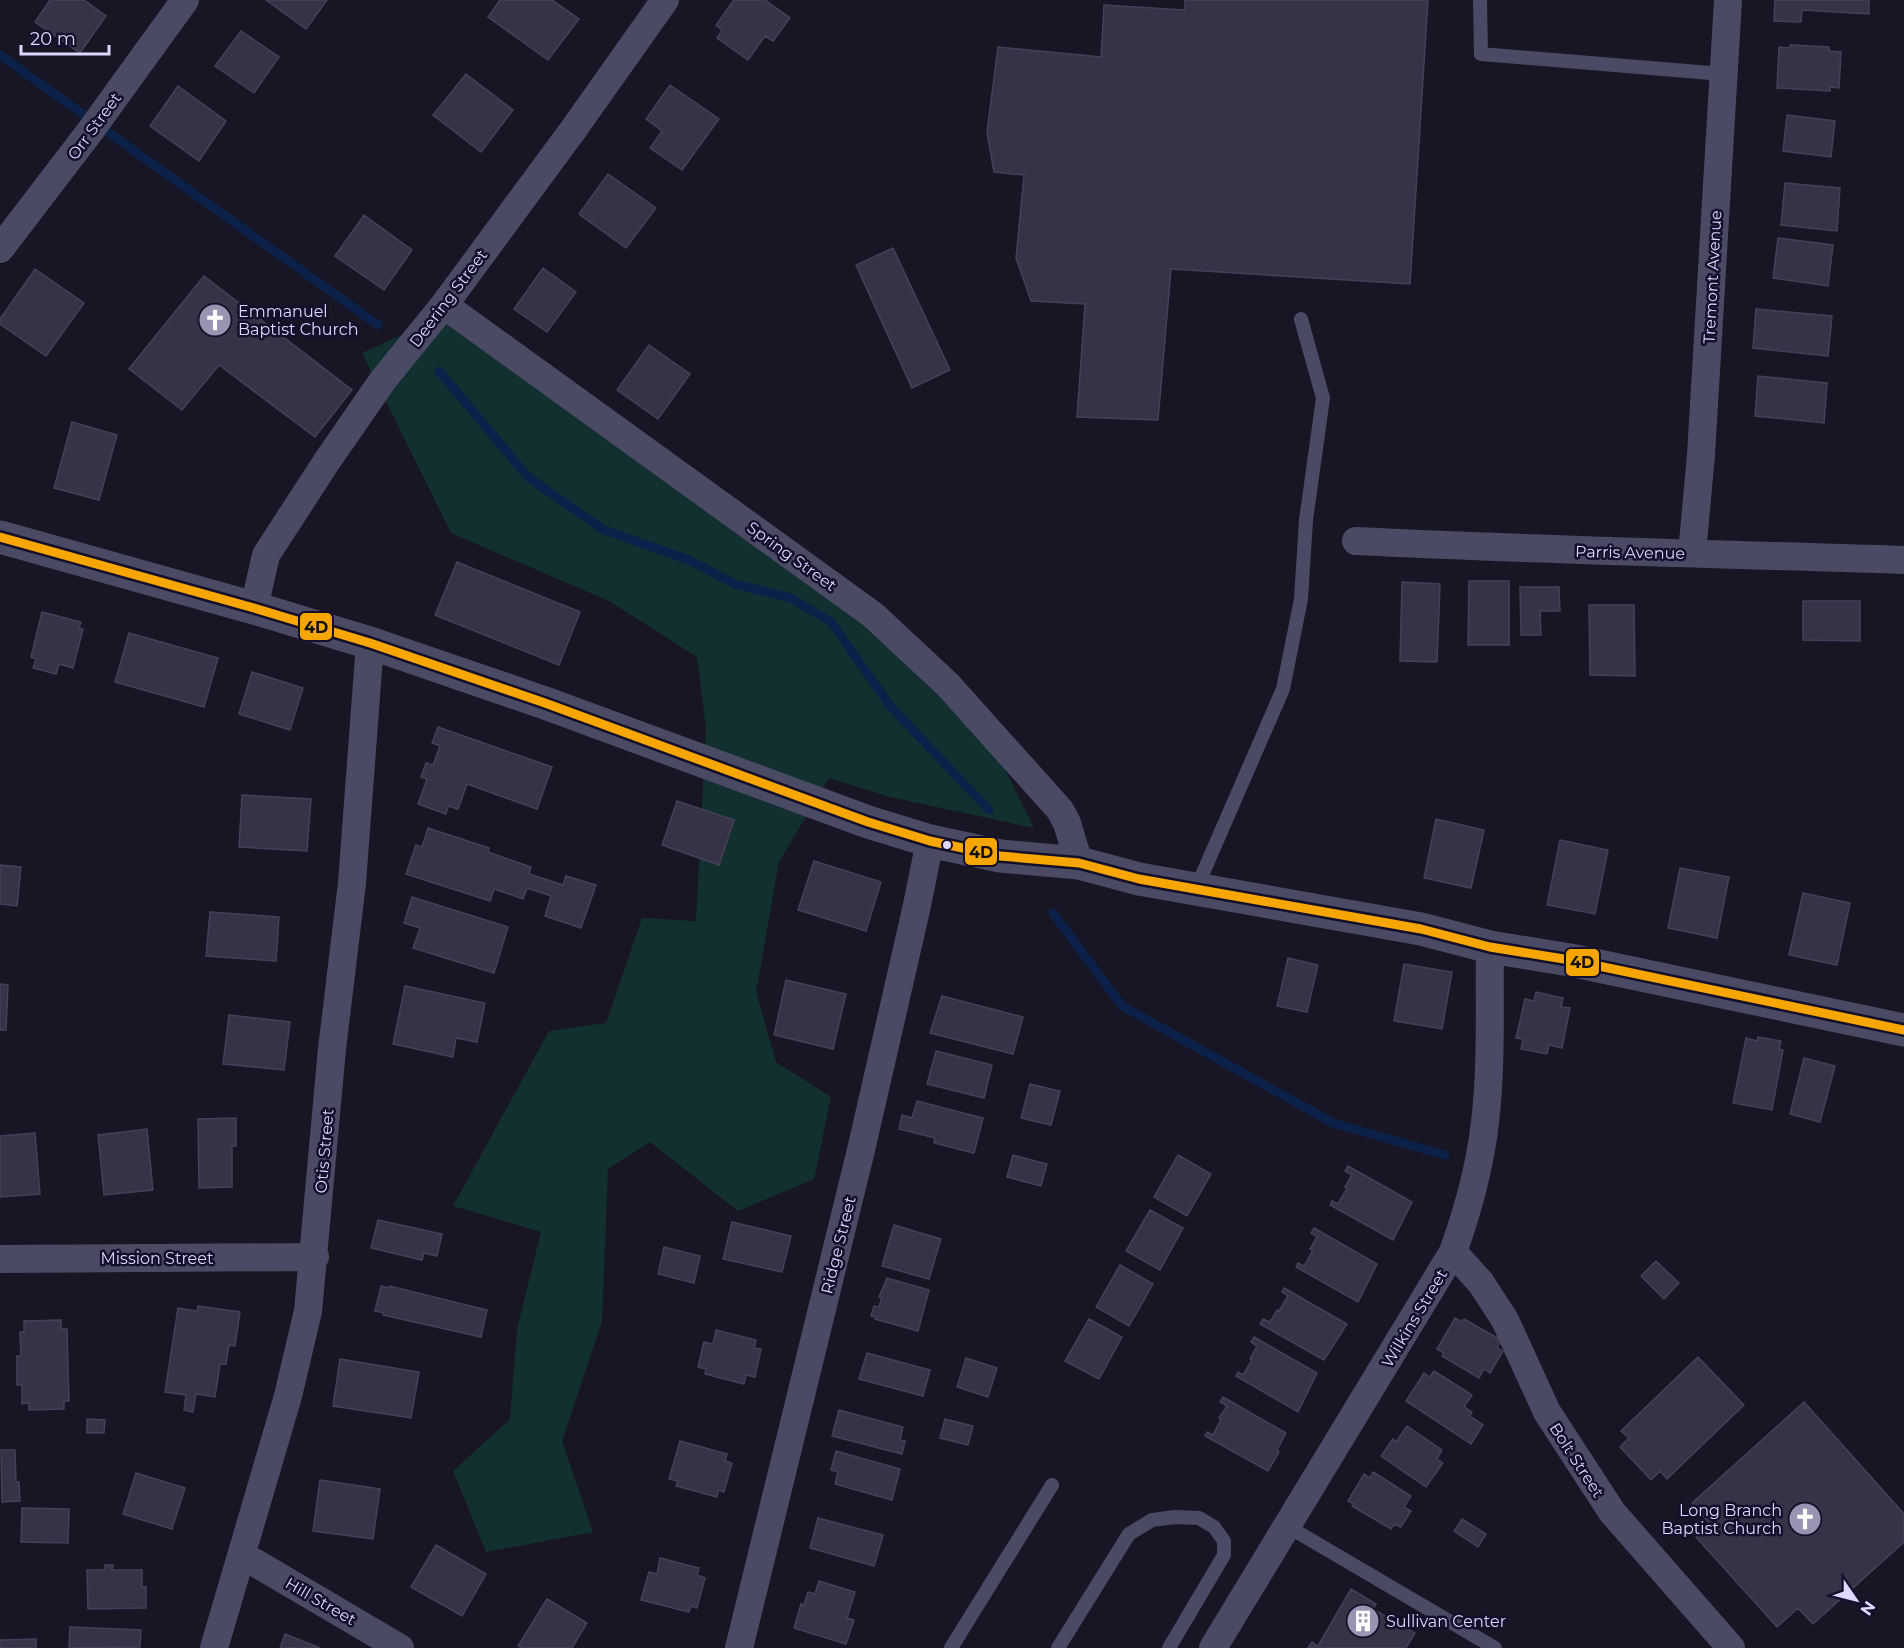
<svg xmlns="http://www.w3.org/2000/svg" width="1904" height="1648" font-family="Montserrat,sans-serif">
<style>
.green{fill:#133031}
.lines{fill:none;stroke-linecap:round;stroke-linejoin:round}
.stream{stroke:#0b2149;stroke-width:9}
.building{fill:#363346;stroke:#454057;stroke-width:1.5}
.service{stroke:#4b4a64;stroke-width:14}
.minor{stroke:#4b4a64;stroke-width:28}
.tertiary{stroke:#4b4a64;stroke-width:33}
.bus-1-casing{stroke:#140f2a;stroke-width:14}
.bus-1{stroke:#f7a600;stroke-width:9}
.bus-dot{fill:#ddd8ff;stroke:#140f2a;stroke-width:2}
.labels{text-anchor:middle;stroke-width:5;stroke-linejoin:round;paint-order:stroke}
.street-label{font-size:16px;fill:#ddd8ff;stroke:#140f2a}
.poi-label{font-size:16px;fill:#ddd8ff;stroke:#140f2a;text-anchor:start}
.line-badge{stroke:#140f2a;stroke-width:2}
.pale-badge-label{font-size:16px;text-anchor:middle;font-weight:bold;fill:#111}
</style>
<rect width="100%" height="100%" fill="#181524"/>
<!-- green -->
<path class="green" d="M440,317l210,123 327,272 57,116 -144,-31 -61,-19 -50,84 -23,130 20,70 55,35 -17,82 -76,32 -88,-69 -42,27 -6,152 -40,120 31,91 -107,20 -33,-81 57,-52 7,-90 24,-97 -88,-26 96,-175 57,-8 36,-105 54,3 10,-193 -9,-71 -88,-56 -158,-68 -89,-180z"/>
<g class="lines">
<!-- stream -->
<path class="stream" d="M0,55l378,270
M439,371l89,106 76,53 85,30 46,24 56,14 40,24 60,85 98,103
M1053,913l69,93 211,117 112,32"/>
</g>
<!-- building -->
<path class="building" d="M50,0h34l22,16 -26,37 -45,-31z
M266,0h61l-21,29z
M500,0h52l27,19 -31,41 -60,-43z
M734,0h31l25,18 -17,23 -8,-5 -17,24 -31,-22 5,-8 -6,-5z
M1185,0h243l-18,284 -239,-15 -13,151 -81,-3 8,-113 -54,-3 -15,-43 8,-83 -30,-3 -7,-40 11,-85 103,10 3,-52 81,5z
M1775,0h94v14l-67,-4 -1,12 -27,-1z
M241,31l38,26 -25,36 -39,-27z
M1790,45l39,2v4l12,1 -2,36 -9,-1v4l-53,-3 2,-41 10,1z
M466,74l47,36 -32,42 -48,-37z
M670,85l49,34 -37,51 -32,-22 12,-17 -16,-12z
M178,86l48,35 -27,40 -49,-35z
M1787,115l48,6 -4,36 -48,-6z
M608,174l48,34 -30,40 -47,-34z
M1785,183l55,5 -3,43 -56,-6z
M364,215l48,35 -28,40 -49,-34z
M1778,238l55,7 -5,41 -55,-8z
M893,248l57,122 -38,18 -56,-123z
M543,268l33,24 -29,40 -33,-23z
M35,269l49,34 -38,53 -46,-32v-5z
M204,276l148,114 -37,47 -96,-72 -37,45 -53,-41z
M1756,309l76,7 -4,40 -75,-8z
M649,345l41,29 -32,45 -41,-29z
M1758,376l69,7 -3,40 -69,-7z
M72,422l45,13 -18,65 -45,-12z
M457,562l123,50 -21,53 -124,-50z
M1469,581h40v64h-41z
M1402,582l38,2 -3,78 -37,-1z
M1520,587h39l1,24h-20l1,24h-20z
M1803,601h57v40l-57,-1z
M1589,605h45l1,71 -45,-1z
M42,612l39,10 -2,6 4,1 -10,39 -14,-4 -3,10 -23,-6 3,-9 -5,-2z
M129,633l89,25 -14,49 -89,-25z
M252,672l51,16 -13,42 -51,-16z
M438,727l114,40 -15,42 -70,-25 -9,25 -10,-3 -2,8 -28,-10 9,-25 -6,-2 5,-14 7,2 7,-19 -8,-3z
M242,795l69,4 -4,52 -68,-4z
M677,801l57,19 -15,45 -57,-20z
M1436,819l48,11 -13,58 -47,-10z
M428,828l61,20 -1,4 43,15 -2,7 34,11 3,-9 30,9 -15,43 -36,-12 6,-20 -24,-8 -4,11 -29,-10 -4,12 -84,-27 10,-29 6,2z
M1560,840l48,10 -13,64 -48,-9z
M814,861l67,21 -15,49 -68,-21z
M0,865l21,2 -4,39 -17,-2z
M1680,868l49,9 -12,61 -49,-10z
M1803,893l47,10 -13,62 -48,-10z
M412,897l96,30 -14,46 -81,-25 7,-20 -16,-5z
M210,912l69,5 -3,44 -70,-5z
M1288,958l30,7 -11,47 -30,-6z
M1404,964l48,8 -10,57 -48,-8z
M786,980l60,14 -13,55 -59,-14z
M0,984l8,1 -2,45h-6z
M405,986l80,17 -8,39 -21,-4 -3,19 -60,-13z
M1536,992l27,6 -2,9 9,1 -8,40 -13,-3 -2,9 -26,-5 2,-10 -7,-1 9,-39 9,2z
M942,996l81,21 -10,37 -83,-21z
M229,1015l61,7 -6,48 -61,-6z
M1758,1037l23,4 -2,8 4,1 -11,60 -39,-7 13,-65 11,3z
M936,1051l56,14 -8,33 -57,-14z
M1804,1058l31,8 -15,56 -30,-8z
M1030,1084l30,7 -9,34 -30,-7z
M917,1101l66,17 -9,35 -40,-10 1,-5 -36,-9 3,-14 10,3z
M236,1118v28h-4v41l-33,1 -1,-69z
M147,1129l6,61 -49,5 -6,-60z
M35,1133l5,61 -40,3v-61z
M1013,1155l34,9 -6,22 -34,-9z
M1178,1155l33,19 -24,42 -33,-19z
M1348,1166l64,36 -19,38 -63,-35 2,-4 6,3 9,-16 -2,-1 7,-12 -7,-4z
M1150,1210l33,18 -23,42 -34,-19z
M378,1220l64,14 -5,22 -13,-3 -2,7 -51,-12z
M732,1222l59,14 -9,36 -59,-13z
M894,1225l47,14 -12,40 -47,-13z
M1314,1228l63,36 -19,38 -62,-35 2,-4 6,3 9,-16 -3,-1 7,-12 -6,-4z
M664,1247l36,9 -6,27 -36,-9z
M1656,1261l23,22 -15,16 -23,-23z
M1120,1265l33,19 -24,42 -33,-19z
M887,1278l42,12 -11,41 -43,-12 1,-2 -5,-1 3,-10 5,1 3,-10h-3z
M381,1286l8,2 1,-2 97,24 -6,27 -98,-22 1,-2 -9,-2z
M1284,1288l63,36 -23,36 -64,-36 3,-5 7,3 7,-12 2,1 9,-15 -6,-4z
M198,1306l42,6 -5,34 -6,-1 -3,19h-6l-5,33 -19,-3 -3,18 -9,-2 2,-15 -21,-3 13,-84 19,3z
M1455,1318l7,4 2,-3 37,21 -4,8 6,3 -13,22 -6,-4 -5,9 -37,-22 2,-3 -7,-4z
M1089,1319l33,18 -23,42 -34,-18z
M61,1320v9h6l2,72h-5v8l-35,1v-7l-7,1v-19h-5v-29h4l-1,-24h4v-11z
M716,1330l40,10 -2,8 7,1 -6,28 -9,-2 -2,9 -39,-10 1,-5 -8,-2 6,-25 9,2z
M1254,1337l63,36 -19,39 -62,-36 2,-4 5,3 9,-15 -2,-1 7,-13 -6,-4z
M867,1353l63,17 -7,26 -64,-17z
M1698,1357l46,48 -77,74 -7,-8 -9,9 -31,-33 9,-9 -8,-7z
M966,1358l31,10 -9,29 -31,-10z
M340,1359l79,13 -8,46 -78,-12z
M1434,1371l38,24 -8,12 8,5 -2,4 13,9 -12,19 -65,-43 18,-28 6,4z
M1223,1397l63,36 -9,17 2,2 -11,19 -63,-35 2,-4 6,3 8,-16 -2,-1 8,-12 -7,-4z
M1804,1402l100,112v28l-91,82 -15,-16 -21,19 -81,-90 14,-13 -18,-21z
M839,1410l64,17 -3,13 5,1 -3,13 -70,-18z
M87,1419l18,1 -1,13h-17z
M945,1419l28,7 -5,19 -28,-7z
M1407,1426l35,24 -5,9 6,4 -17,24 -45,-31 12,-17 3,3z
M680,1441l47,13 -2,7 7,2 -8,29 -6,-2 -1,7 -41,-11 2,-5 -9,-2z
M1,1450h14l1,32h3l1,19 -18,1z
M836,1451l64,18 -8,31 -57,-16 3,-12 -7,-2z
M1373,1472l38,24 -7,11 7,4 -10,16 -7,-3 -3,5 -39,-23 2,-2 -6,-3 16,-27 6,4z
M136,1473l49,15 -13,41 -49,-15z
M320,1480l60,9 -7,50 -60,-8z
M22,1508l47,1 -1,34 -47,-1z
M818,1518l65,17 -9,31 -64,-18z
M1462,1519l24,15 -8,13 -24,-16z
M436,1545l50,29 -24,42 -51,-29z
M660,1558l39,10 -2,7 8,3 -8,30 -6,-2 -2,6 -48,-12 8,-28 8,2z
M105,1565h8l-1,5h30v17h4v21l-58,1 -1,-39h17z
M819,1581l36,11 -8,26 7,2 -8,24 -52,-16 7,-24 3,1 4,-13 7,2z
M1351,1589l25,15 -3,5 42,24 -9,15h-98l4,-6 6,4z
M547,1599l40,24 -15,25h-50l-4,-2z
M70,1627l71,3 -1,17 -71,1z
M285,1634l35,14h-40z
M36,1639v9h-36v-8z"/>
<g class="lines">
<!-- service -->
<path class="service" d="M1480,0l1,54 242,20
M1196,889l87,-200 18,-90 5,-79 17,-122 -22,-79
M1287,1526l208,122
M951,1648l101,-163
M1058,1648l71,-114 23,-14 23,-3 24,1 15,9 10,14v14l-55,93"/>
<!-- minor -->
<path class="minor" d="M0,249l91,-119 94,-130
M444,305l429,310 75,70 112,125 7,13 12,40
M1356,541c182,9 365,13 548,19
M1692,553l9,-98 27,-455
M254,608l12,-53 61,-94 56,-81 61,-75 129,-175 92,-130
M1453,1252l28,31 24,37 42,92 65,100 119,136
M0,1259l315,-2
M242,1555l158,93
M214,1648l74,-252 20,-85 24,-262 20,-166 18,-240
M739,1648l122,-498 55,-240 14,-69
M1213,1648l240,-396c15,-42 27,-85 32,-130 7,-58 4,-117 5,-175"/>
<!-- tertiary -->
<path class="tertiary" d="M0,537l254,71 116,35 175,60 323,119 62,19 70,15 79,7 60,16 282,50 69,18 80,13 334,70"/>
<!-- bus-1 casing -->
<g class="bus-1-casing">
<path id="bus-1" d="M0,537l254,71 116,35 175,60 323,119 62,19 70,15 79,7 60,16 282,50 69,18 80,13 334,70"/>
</g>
<!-- bus-1 -->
<use href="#bus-1" class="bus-1"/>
</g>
<!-- icons -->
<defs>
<g id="church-disc" transform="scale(1.725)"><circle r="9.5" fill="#9894b2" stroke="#140f2a"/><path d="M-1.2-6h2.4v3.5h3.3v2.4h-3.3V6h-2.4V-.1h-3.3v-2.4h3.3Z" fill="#fff"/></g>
<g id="building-disc" transform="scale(1.725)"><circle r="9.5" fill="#9894b2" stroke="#140f2a"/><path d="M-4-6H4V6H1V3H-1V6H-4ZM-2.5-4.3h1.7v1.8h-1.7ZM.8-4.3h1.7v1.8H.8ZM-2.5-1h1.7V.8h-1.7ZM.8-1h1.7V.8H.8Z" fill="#fff"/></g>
</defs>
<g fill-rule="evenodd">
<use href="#church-disc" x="215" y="320"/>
<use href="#church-disc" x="1805" y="1519"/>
<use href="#building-disc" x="1363" y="1621"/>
</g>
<!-- markers -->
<circle class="bus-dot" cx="947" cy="845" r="5"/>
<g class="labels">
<!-- street labels -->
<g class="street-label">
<text transform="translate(94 126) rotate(-54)" y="6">Orr Street</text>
<text transform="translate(1712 277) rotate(-87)" y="6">Tremont Avenue</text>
<text transform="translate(448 298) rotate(-53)" y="6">Deering Street</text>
<text transform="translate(1630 552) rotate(1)" y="6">Parris Avenue</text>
<text transform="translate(792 556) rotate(36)" y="6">Spring Street</text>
<text transform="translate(324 1151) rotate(-85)" y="6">Otis Street</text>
<text transform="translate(838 1245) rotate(-76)" y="6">Ridge Street</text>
<text x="157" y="1264">Mission Street</text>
<text transform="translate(1414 1318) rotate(-59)" y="6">Wilkins Street</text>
<text transform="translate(1577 1460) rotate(57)" y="6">Bolt Street</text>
<text transform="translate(321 1601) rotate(30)" y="6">Hill Street</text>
</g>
<!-- poi labels -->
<g class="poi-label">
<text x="238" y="317">Emmanuel<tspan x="238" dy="18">Baptist Church</tspan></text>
<text x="1782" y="1516" text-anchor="end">Long Branch<tspan x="1782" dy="18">Baptist Church</tspan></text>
<text x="1386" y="1627">Sullivan Center</text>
</g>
</g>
<g class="line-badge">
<rect x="299" y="612" width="34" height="29" rx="6" fill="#f7a600"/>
<rect x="964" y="837" width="34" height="29" rx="6" fill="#f7a600"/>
<rect x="1565" y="948" width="35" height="29" rx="6" fill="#f7a600"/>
</g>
<g class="pale-badge-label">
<text x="316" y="633">4D</text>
<text x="981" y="858">4D</text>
<text x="1582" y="968">4D</text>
</g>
<!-- north arrow -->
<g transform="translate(1856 1600) rotate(125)" stroke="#140f2a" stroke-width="4.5" paint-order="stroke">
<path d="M0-4.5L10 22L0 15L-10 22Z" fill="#ddd8ff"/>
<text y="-9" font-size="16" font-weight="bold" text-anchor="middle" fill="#ddd8ff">N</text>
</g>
<!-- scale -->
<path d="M21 45v9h88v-9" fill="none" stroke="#ddd8ff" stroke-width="3"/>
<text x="30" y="45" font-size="18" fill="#ddd8ff" stroke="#140f2a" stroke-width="4.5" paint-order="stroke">20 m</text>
</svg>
